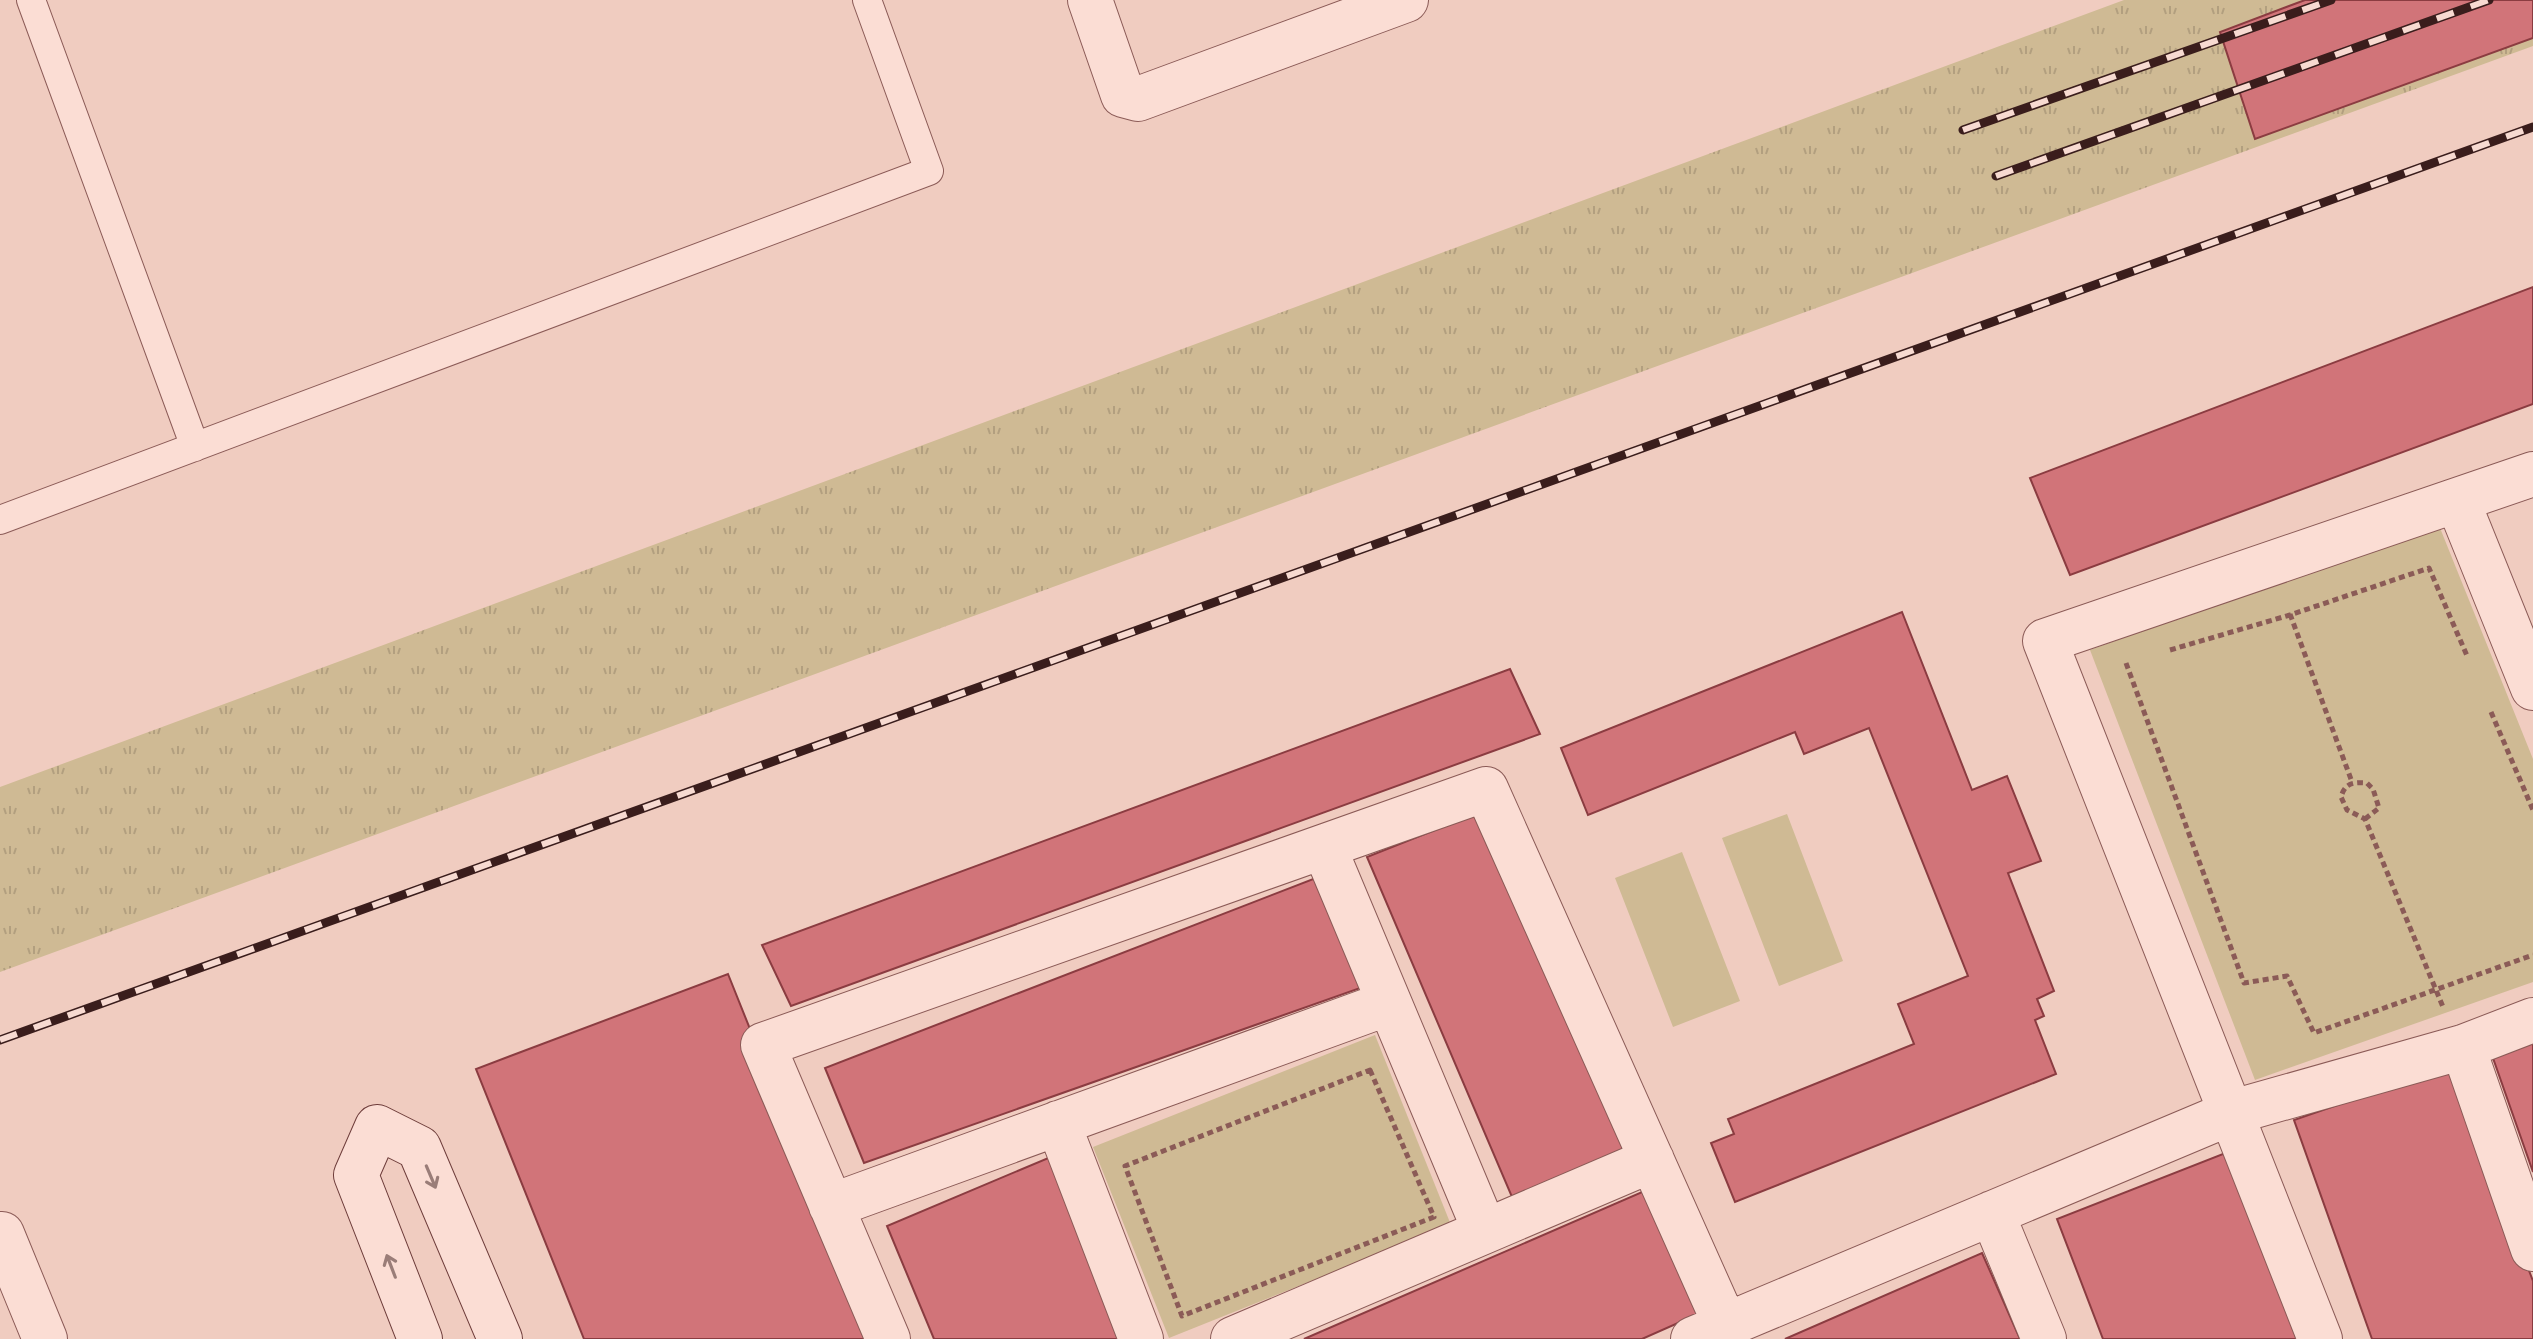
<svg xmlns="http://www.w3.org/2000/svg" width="2533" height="1339" font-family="'Roboto Serif',serif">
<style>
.grass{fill:url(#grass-tufts)}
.park{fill:#cfba94}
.building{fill:#d17479;stroke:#8b3c41;stroke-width:2}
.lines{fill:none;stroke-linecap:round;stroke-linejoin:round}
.lane-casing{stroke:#8b5b57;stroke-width:30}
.street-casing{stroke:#8b5b57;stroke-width:46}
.secondary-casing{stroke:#6d3c3a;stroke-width:46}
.path{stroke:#8b5b57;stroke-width:5;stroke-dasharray:6 4;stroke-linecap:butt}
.lane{stroke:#fbddd4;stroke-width:28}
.street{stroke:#fbddd4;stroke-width:44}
.secondary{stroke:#fbddd4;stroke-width:44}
.rail-casing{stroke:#3a1d1c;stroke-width:9}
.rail{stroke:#f7dad1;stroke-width:6;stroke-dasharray:18;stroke-linecap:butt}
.oneway{stroke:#9a7d78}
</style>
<defs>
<pattern id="grass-tufts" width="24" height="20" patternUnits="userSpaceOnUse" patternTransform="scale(2)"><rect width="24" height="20" fill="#cfba94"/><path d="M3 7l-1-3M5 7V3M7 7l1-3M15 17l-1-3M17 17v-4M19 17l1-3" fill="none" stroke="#b29f7f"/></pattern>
</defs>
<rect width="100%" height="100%" fill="#f0ccc0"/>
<!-- grass -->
<path class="grass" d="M2124,0h409v46l-2533,926v-185z"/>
<!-- park -->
<path class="park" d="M2440,528l93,231v223l-278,98 -165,-430 188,-69z
M1787,814l56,147 -64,25 -57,-148z
M1682,852l58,149 -67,26 -58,-149z
M1375,1035l76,190 -282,113 -76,-191z"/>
<!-- building -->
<path class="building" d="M2305,0h228v38l-278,101 -35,-107z
M2533,287v117l-463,171 -40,-97z
M1902,612l70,178 35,-14 34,85 -33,12 46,118 -17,8 7,17 -9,4 21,54 -321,128 -24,-59 23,-9 -6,-15 186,-75 -16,-40 70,-28 -99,-248 -65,26 -9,-22 -207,83 -27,-67z
M1510,669l30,65 -749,272 -29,-61z
M1480,812l150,336 -118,49 -145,-340z
M1321,876l45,110 -502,177 -39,-95z
M728,974l146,365h-290l-108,-270z
M2533,1043v129l-40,-114z
M2450,1066l83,215v58h-161l-78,-219z
M2228,1152l71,187h-196l-46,-120z
M1053,1156l73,183h-192l-47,-113z
M1649,1189l54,123 -61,27h-338z
M1982,1253l38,86h-235z"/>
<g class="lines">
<!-- lane casing -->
<g class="lane-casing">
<path id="lane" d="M31,0l164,447
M0,520l929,-349 -62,-171"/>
</g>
<!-- street casing -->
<g class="street-casing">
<path id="street" d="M1090,0l33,95 15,4 268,-99
M2458,502l75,186
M1324,847l161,384
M2463,1047l70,202
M1058,1123l83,216
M831,1206l558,-203
M1992,1213l52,126
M2,1234l43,105
M888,1339l-125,-294 723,-256 239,535
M1233,1339l419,-179
M1693,1339l540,-227 230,-65 70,-27
M2320,1339l-275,-698 488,-167"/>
</g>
<!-- secondary casing -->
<g class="secondary-casing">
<path id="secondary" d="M420,1339l-64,-164 21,-48 42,21 81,191"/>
</g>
<!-- path -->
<path class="path" d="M2290,614l62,168
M2170,650l120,-35 139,-47 39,90
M2126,663l118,320 43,-7 27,57 219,-78
M2491,712l42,98
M2365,819l14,-11 -6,-19 -6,-6c-14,-1 -22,0 -26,14l6,13 18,9 78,188
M1370,1070l64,147 -252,99 -57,-150z"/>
<!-- lane -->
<use href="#lane" class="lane"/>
<!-- street -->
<use href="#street" class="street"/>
<!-- secondary -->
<use href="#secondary" class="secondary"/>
<!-- rail casing -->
<g class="rail-casing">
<path id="rail" d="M1963,130l368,-130
M1996,176l493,-176
M0,1040l2533,-913"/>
</g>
<!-- rail -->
<use href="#rail" class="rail"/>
</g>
<!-- one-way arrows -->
<defs><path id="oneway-shaft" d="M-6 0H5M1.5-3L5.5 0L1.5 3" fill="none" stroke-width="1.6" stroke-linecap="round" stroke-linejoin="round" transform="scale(2)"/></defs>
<g class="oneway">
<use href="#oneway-shaft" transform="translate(431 1177) rotate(67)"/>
<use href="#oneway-shaft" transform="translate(391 1266) rotate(-111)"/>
</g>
</svg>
